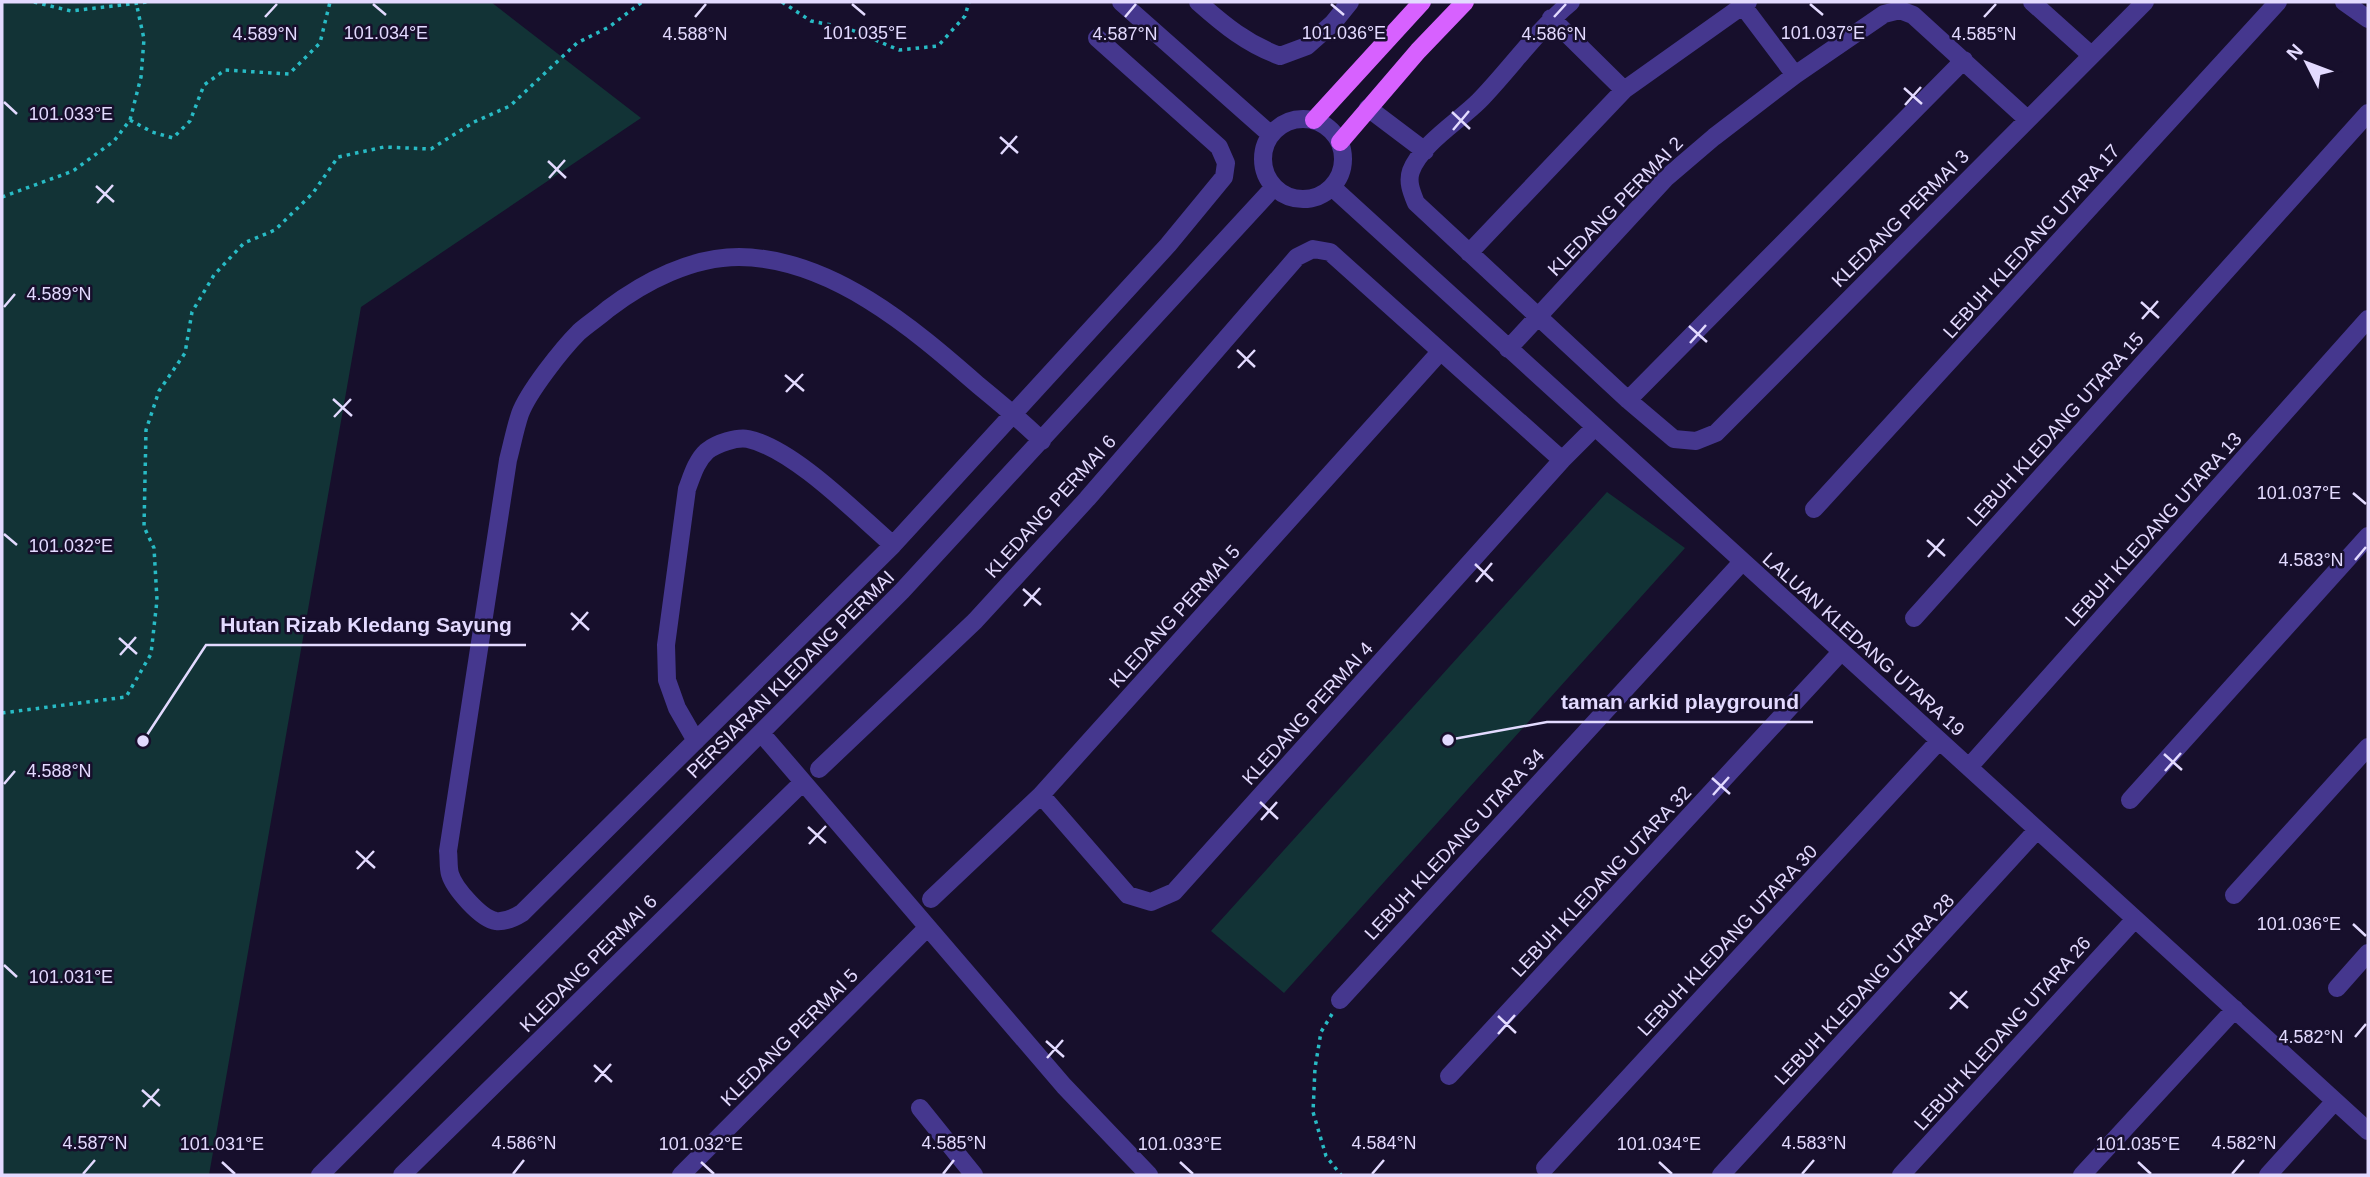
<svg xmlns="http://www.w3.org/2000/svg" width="2370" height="1177" font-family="Helvetica,sans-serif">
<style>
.green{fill:#123336}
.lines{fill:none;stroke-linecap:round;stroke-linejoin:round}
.path{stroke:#28bbc5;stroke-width:3.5;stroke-dasharray:3.5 5;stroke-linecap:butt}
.minor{stroke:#45378e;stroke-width:18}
.major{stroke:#d761ff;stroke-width:18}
.ticks{fill:none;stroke:#e3daff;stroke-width:2.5}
.labels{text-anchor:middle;stroke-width:5;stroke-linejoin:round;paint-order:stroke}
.street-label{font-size:19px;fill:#e3daff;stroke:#170f2c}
.ticks-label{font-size:18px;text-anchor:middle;fill:#e3daff;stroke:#170f2c;stroke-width:5;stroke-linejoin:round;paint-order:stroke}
.leader{fill:none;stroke:#e3daff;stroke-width:2.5}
.callout-dot{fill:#e3daff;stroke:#170f2c;stroke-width:2.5}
.callout-label{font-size:21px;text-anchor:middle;font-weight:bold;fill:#e3daff;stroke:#170f2c;stroke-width:5;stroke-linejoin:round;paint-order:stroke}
</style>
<rect width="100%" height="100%" fill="#170f2c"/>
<!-- green -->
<path class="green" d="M2,2h489l150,116 -280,189 -152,868h-207z
M1607,492l78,56 -401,445 -73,-62z"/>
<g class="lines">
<!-- path -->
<path class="path" d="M34,2l37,9 76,-9
M782,2l29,19 36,7 52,22 39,-4 27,-30 4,-14
M130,120l22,12 21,6 17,-17 14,-36 21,-15 64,4 31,-31 10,-41
M2,197l71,-26 41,-30 16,-21 11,-43 3,-38 -8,-37
M2,713l124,-16 25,-43 6,-54 -3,-52 -10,-21 2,-97 13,-39 26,-38 7,-41 22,-37 30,-32 31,-13 38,-37 25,-36 46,-10 47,2 43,-27 36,-16 67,-63 32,-16 33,-25
M1332,1014l-11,18 -6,36 -2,44 13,44 15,19"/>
<!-- minor -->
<path class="minor" d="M1121,2l150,133
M1198,2c26,23 49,42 82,54l27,-10 26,-23 17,-21
M1571,2c-35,29 -60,66 -92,99 -20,20 -58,43 -68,70 -4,11 1,22 5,32l212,197 46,39 22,2 20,-8 429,-431
M2032,2l59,53
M2344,2l24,17
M1743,6l52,69
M1551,18l73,72
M1368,108l57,43
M1263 159a40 40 0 1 1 80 0a40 40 0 1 1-80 0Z
M1332,187l1036,944
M1469,253l155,-163 124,-88
M1508,349l158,-171 48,-41 81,-62 89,-61 16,-4 13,5 114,104
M1628,400l336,-340
M1042,441c-20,-20 -42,-38 -64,-56 -65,-57 -147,-127 -239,-128 -47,0 -94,24 -131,52 -9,8 -20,15 -29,23 -17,17 -51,60 -59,82 -5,15 -8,31 -12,46l-60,391c1,7 0,16 2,23 4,14 31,45 46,47 10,1 18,-3 26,-8l371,-368 275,-300 56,-68 2,-14 -7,-16 -122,-109
M1814,509l464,-507
M1914,618l454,-505
M762,734l302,352 85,89
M696,741l-19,-33 -10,-28 -1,-35 21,-156c5,-13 9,-28 20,-38 10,-8 30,-14 41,-12 46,10 109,75 145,106
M1969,767l399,-448
M819,769l156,-148 112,-122 210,-242 16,-8 17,3 232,208
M1041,795l87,100 23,7 23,-10 388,-432 32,-32
M2130,800l238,-264
M2234,895l134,-148
M931,899l110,-104 399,-443
M2337,988l31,-35
M1340,1000l402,-438
M1449,1076l392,-424
M920,1108l54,67
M1545,1168l394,-427
M320,1175l582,-584 372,-404
M402,1175l401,-393
M681,1175l246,-247
M1721,1175l316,-345
M1901,1175l234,-256
M2082,1175l153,-166
M2268,1175l67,-74"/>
<!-- major -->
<path class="major" d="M1314,120l108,-118
M1340,142l78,-91 47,-49"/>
</g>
<!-- ticks -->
<path class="ticks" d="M373,4l13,11M852,4l13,11M1331,4l13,11M1810,4l13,11M265,17l12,-13M695,17l11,-13M1125,17l11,-13M1554,17l12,-13M1984,17l12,-13M1904,88l18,16M4,102l13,12M1905,105l16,-18M1452,112l18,17M1453,130l16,-19M1000,137l18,16M1001,154l16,-18M548,161l18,17M549,178l16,-18M96,186l18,16M97,203l16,-18M2141,302l18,16M4,307l11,-13M2142,319l16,-18M1689,326l18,16M1690,343l16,-18M1237,350l18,17M1238,368l17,-18M785,375l19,16M786,392l17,-18M333,399l19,17M334,417l17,-18M2353,493l13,11M4,534l13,11M1927,540l18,16M1928,557l16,-18M2355,560l11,-13M1475,564l18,17M1476,582l16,-19M1023,589l18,16M1024,606l16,-18M571,613l18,17M572,630l16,-18M119,638l18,16M120,655l16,-18M2164,754l18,16M2165,771l16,-18M1712,778l18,16M4,784l11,-13M1713,795l16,-18M1260,802l18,17M1261,820l16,-18M808,827l18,16M809,844l17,-18M356,851l19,17M357,869l17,-18M2353,924l13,12M4,965l13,12M1950,992l18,16M1950,1009l17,-18M1498,1016l18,17M1498,1034l17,-19M2355,1037l11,-13M1046,1041l18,16M1047,1058l16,-18M594,1065l18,17M595,1082l16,-18M142,1090l18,16M143,1107l16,-18M222,1162l13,12M701,1162l13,12M1180,1162l13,12M1659,1162l13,12M2138,1162l13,12M83,1174l12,-14M513,1174l11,-14M943,1174l11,-14M1372,1174l12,-14M1802,1174l12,-14M2232,1174l12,-14"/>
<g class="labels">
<!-- street labels -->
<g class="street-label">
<text transform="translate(1615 206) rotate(-46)" y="7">KLEDANG PERMAI 2</text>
<text transform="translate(1900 218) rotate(-45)" y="7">KLEDANG PERMAI 3</text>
<text transform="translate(2031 241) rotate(-48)" y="7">LEBUH KLEDANG UTARA 17</text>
<text transform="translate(2055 429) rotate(-48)" y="7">LEBUH KLEDANG UTARA 15</text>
<text transform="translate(1050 506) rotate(-48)" y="7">KLEDANG PERMAI 6</text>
<text transform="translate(2153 529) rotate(-48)" y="7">LEBUH KLEDANG UTARA 13</text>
<text transform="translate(1174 616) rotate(-48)" y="7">KLEDANG PERMAI 5</text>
<text transform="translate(1864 644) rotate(42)" y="7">LALUAN KLEDANG UTARA 19</text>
<text transform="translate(790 674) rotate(-45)" y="7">PERSIARAN KLEDANG PERMAI</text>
<text transform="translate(1307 713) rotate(-48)" y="7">KLEDANG PERMAI 4</text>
<text transform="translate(1454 844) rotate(-47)" y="7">LEBUH KLEDANG UTARA 34</text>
<text transform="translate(1601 881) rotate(-47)" y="7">LEBUH KLEDANG UTARA 32</text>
<text transform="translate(1727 940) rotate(-47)" y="7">LEBUH KLEDANG UTARA 30</text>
<text transform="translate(588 963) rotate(-45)" y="7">KLEDANG PERMAI 6</text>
<text transform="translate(1864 989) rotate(-47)" y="7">LEBUH KLEDANG UTARA 28</text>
<text transform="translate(2002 1033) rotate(-48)" y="7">LEBUH KLEDANG UTARA 26</text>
<text transform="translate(789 1037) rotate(-45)" y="7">KLEDANG PERMAI 5</text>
</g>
</g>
<g class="ticks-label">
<text x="386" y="39">101.034°E</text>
<text x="865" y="39">101.035°E</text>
<text x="1344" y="39">101.036°E</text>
<text x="1823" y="39">101.037°E</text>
<text x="265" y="40">4.589°N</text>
<text x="695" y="40">4.588°N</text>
<text x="1125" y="40">4.587°N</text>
<text x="1554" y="40">4.586°N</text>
<text x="1984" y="40">4.585°N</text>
<text x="71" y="120">101.033°E</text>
<text x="59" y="300">4.589°N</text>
<text x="2299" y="499">101.037°E</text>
<text x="71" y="552">101.032°E</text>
<text x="2311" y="566">4.583°N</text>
<text x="59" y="777">4.588°N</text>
<text x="2299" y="930">101.036°E</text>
<text x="71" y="983">101.031°E</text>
<text x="2311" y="1043">4.582°N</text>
<text x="95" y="1149">4.587°N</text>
<text x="524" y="1149">4.586°N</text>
<text x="954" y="1149">4.585°N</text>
<text x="1384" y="1149">4.584°N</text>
<text x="1814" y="1149">4.583°N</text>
<text x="2244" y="1149">4.582°N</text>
<text x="222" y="1150">101.031°E</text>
<text x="701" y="1150">101.032°E</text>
<text x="1180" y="1150">101.033°E</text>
<text x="1659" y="1150">101.034°E</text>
<text x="2138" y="1150">101.035°E</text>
</g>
<!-- callouts -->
<path class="leader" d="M143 741L206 645H526M1448 740L1547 722H1813"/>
<g class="callout-dot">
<circle cx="143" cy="741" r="7"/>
<circle cx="1448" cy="740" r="7"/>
</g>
<g class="callout-label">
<text x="366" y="632">Hutan Rizab Kledang Sayung</text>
<text x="1680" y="709">taman arkid playground</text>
</g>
<!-- border -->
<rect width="2370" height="1177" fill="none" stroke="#e3daff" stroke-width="7"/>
<!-- north arrow -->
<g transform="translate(2307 63) rotate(312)" stroke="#170f2c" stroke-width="5" paint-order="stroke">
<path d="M0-5L12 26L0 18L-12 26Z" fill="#e3daff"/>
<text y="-10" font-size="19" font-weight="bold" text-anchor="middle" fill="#e3daff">N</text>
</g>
</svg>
